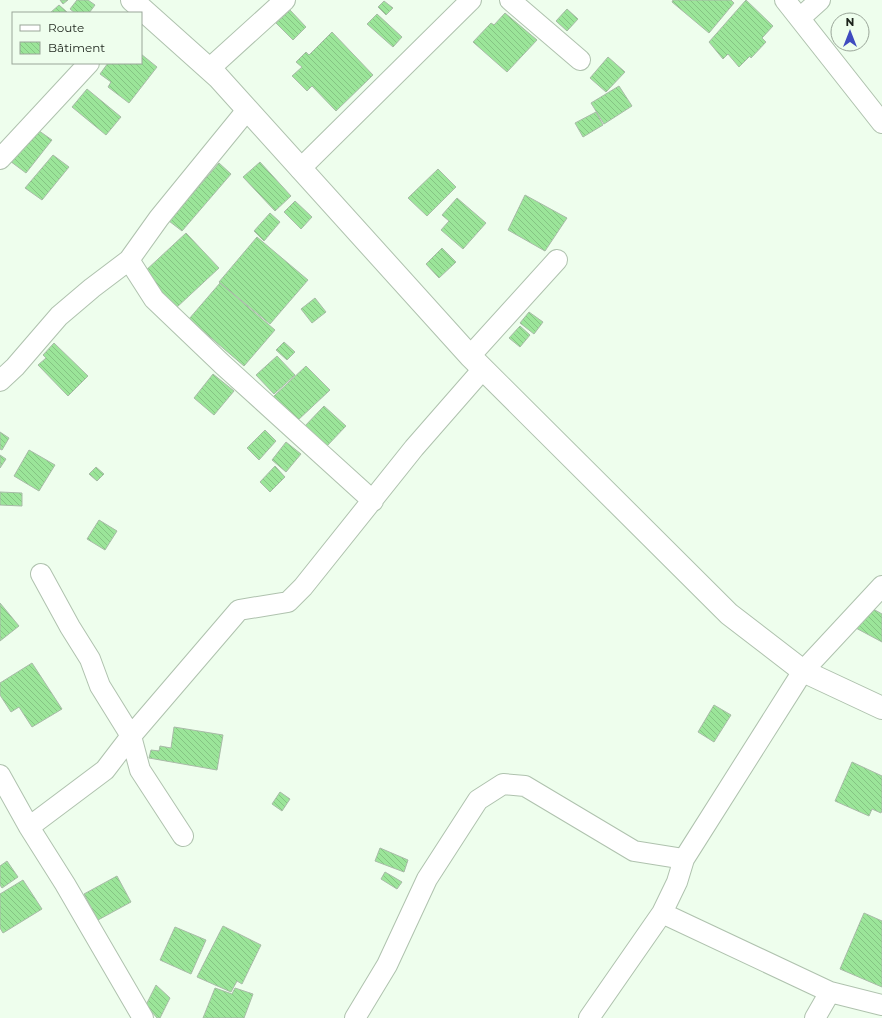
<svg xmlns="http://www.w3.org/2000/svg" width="882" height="1018" font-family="Montserrat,sans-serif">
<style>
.building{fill:url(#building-back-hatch);stroke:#a8bba7}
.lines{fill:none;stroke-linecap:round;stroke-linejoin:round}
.minor-casing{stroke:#afc2ae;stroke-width:22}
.tertiary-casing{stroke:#afc2ae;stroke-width:24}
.minor{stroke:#fff;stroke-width:20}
.tertiary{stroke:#fff;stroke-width:22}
</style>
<defs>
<pattern id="building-back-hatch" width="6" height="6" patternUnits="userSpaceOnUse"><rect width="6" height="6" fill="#9be599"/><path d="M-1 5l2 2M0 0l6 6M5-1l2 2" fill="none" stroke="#85c483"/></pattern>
</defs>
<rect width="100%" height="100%" fill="#eefeed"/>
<!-- building -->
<path class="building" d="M60,0h8l-5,4z
M77,0h11l7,5 -6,8h-14l-5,-4z
M673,0h58l3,3 -25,30 -37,-31z
M746,0l27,26 -11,12 4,4 -15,16 -1,-2 -11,11 -11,-13 -5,5 -14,-17z
M384,1l9,7 -7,7 -8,-8z
M59,5l8,7 -17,1z
M567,9l11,10 -11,12 -11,-10z
M290,10l16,17 -13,13 -17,-17z
M505,13l32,27 -30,32 -34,-30 18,-19 3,2z
M377,14l25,23 -9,10 -26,-23z
M332,32l41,43 -37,36 -24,-25 -5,5 -15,-15 10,-9 -6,-5 10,-10 3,3z
M141,54l16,13 -28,36 -21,-16 3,-5 -11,-8 8,-11h33z
M608,57l17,15 -19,20 -16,-14z
M619,86l13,20 -28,18 -13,-21z
M87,89l34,28 -15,18 -34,-28z
M596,112l7,13 -20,12 -8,-14z
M35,128l17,12 -26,33 -16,-12z
M53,155l16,12 -27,33 -17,-12z
M260,162l31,34 -16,15 -32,-34z
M219,163l12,11 -49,57 -13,-10z
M438,169l18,18 -29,29 -19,-18z
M525,195l42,23 -22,33 -37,-21z
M457,198l29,25 -23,26 -22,-19 8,-9 -7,-6z
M295,201l17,16 -11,12 -17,-17z
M270,213l10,9 -16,19 -10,-10z
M186,233l33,35 -43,40 -33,-35z
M257,237l51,43 -38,44 -51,-42z
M442,248l14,14 -17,16 -13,-14z
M220,283l55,47 -31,36 -55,-47z
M315,298l11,14 -14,11 -11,-14z
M529,312l14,10 -9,12 -14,-11z
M520,326l10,9 -10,12 -11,-9z
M284,342l11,10 -8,8 -11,-10z
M54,343l34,33 -20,20 -30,-31 8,-7 -3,-3z
M277,356l18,19 -21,19 -18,-19z
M306,366l24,24 -33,31 -24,-24z
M213,374l21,17 -20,24 -20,-17z
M324,406l22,20 -20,21 -22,-20z
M265,430l11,11 -17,19 -12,-12z
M0,432l9,6 -7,12 -2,-1z
M286,442l15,12 -15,18 -14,-12z
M29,450l26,15 -16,26 -25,-15z
M0,455l6,4 -6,9z
M275,466l10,11 -15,15 -10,-10z
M96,467l8,7 -7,7 -8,-7z
M0,492l22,1v13l-22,-1z
M99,520l18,11 -12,19 -18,-11z
M0,603l19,23 -19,15z
M866,605l16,9v28l-28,-15z
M32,663l30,46 -30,18 -13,-20 -8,5 -11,-17v-12z
M714,705l17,10 -17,27 -16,-10z
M174,727l49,8 -6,35 -68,-12 2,-8 8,1 1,-5 11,2z
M852,762l30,14v34l-1,3 -9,-4 -3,7 -34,-15z
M280,792l10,7 -8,12 -10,-7z
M380,848l28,12 -4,12 -29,-11z
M7,861l11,16 -16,11 -2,-3v-19z
M385,872l17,10 -5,7 -16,-10z
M117,876l14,26 -33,18 -14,-26z
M23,880l19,29 -39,24 -3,-5v-34z
M864,913l18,8v66l-42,-18z
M223,926l38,19 -19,39 -5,-3 -6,11 -34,-15z
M175,927l31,13 -15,34 -31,-14z
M156,985l14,13 -10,20h-3l-11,-13z
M215,988l17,6 3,-6 18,6 -9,24h-41z"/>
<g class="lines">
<!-- minor casing -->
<g class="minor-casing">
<path id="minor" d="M510,0l70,60
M785,0l97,123
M800,18l20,-18
M209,69l76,-69
M0,159l89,-96
M300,169l171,-169
M129,260l25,39 68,65 151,137
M470,356l87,-96
M0,381l15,-14 44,-51 33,-28 37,-28 30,-42 88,-108
M41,574l29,53 20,32 10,27 31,50 9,34 43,66
M0,775l29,52 36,57 78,134
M29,827l76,-57 26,-34 108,-126 49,-8 15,-15 111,-139 69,-79
M662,913l168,79 52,13
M355,1018l32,-53 40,-86 51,-79 25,-16 22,2 109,65 50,8
M589,1018l73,-105 15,-31 7,-23 119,-188 79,-85
M815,1018l15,-26"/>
</g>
<!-- tertiary casing -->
<g class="tertiary-casing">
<path id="tertiary" d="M132,0l86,77 252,279 259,258 74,57 79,37"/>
</g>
<!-- minor -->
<use href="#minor" class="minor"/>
<!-- tertiary -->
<use href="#tertiary" class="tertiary"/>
</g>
<!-- legend -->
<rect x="12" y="12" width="130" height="52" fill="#eefeed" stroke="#9aa699"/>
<rect x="20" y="25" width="20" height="6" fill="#ffffff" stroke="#9aa699"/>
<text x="48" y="32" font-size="12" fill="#1c231b">Route</text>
<rect x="20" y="42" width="20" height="12" fill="url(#building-back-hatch)" stroke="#9aa699"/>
<text x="48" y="52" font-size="12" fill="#1c231b">Bâtiment</text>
<!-- north arrow -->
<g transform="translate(850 32)"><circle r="19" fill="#eefeed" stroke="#9aa699"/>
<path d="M0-3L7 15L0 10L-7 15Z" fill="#3e4bbf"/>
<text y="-6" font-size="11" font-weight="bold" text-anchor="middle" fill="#1c231b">N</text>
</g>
</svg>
